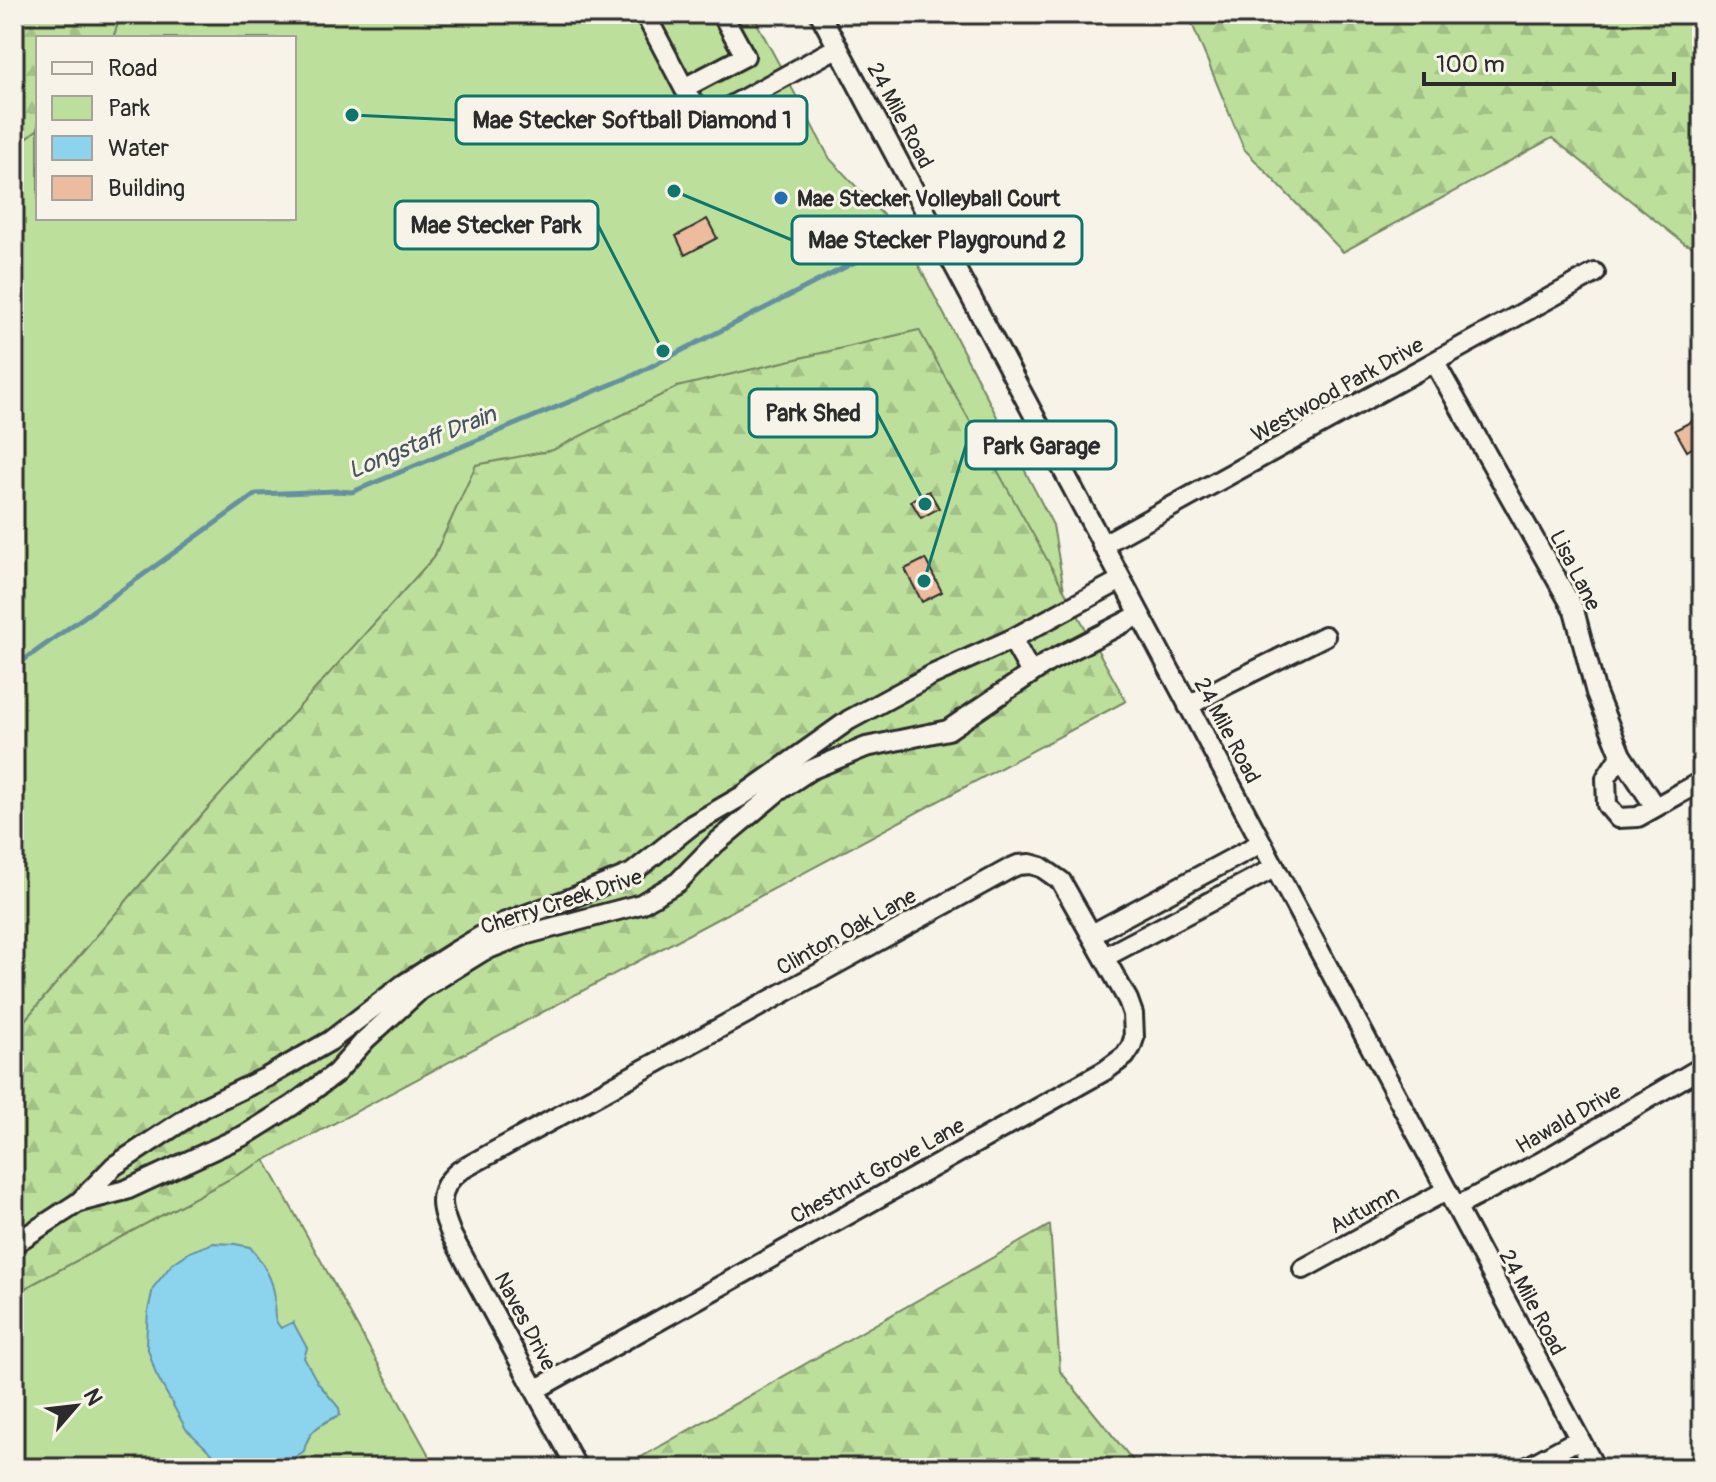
<svg xmlns="http://www.w3.org/2000/svg" width="1716" height="1482" font-family="Pangolin,sans-serif">
<style>
.green{fill:#bce09b;stroke:#748663;stroke-width:2}
.forest{fill:url(#forest-firs);stroke:#748663;stroke-width:2}
.water{fill:#8cd4ee;stroke:#6590a0;stroke-width:2}
.lines{fill:none;stroke-linecap:round;stroke-linejoin:round}
.stream{stroke:#6590a0;stroke-width:5}
.building{fill:#edbc9e;stroke:#2b2b2b;stroke-width:2}
.minor-casing{stroke:#2b2b2b;stroke-width:24}
.minor{stroke:#f7f3e8;stroke-width:18}
.poi-dot{fill:#1f6fb2;stroke:#f7f3e8;stroke-width:3}
.labels{text-anchor:middle;stroke-width:6;stroke-linejoin:round;paint-order:stroke}
.street-label{font-size:22px;fill:#2b2b2b;stroke:#f7f3e8}
.poi-label{font-size:22px;font-weight:bold;fill:#2b2b2b;stroke:#f7f3e8;text-anchor:start}
.water-label{font-size:24px;font-style:italic;fill:#43555c;stroke:#f7f3e8}
.leader{fill:none;stroke:#0f766e;stroke-width:3}
.callout-dot{fill:#0f766e;stroke:#f7f3e8;stroke-width:3}
.callout{fill:#f7f3e8;stroke:#0f766e;stroke-width:3}
.callout-label{font-size:24px;text-anchor:middle;font-weight:bold;fill:#2b2b2b}
</style>
<defs>
<pattern id="forest-firs" width="22" height="20" patternUnits="userSpaceOnUse" patternTransform="scale(2)"><rect width="22" height="20" fill="#bce09b"/><path d="M5 1l3.5 6h-7zM16 11l3.5 6h-7z" fill="#a2c086"/></pattern>
</defs>
<rect width="100%" height="100%" fill="#f7f3e8"/>
<filter id="ink" filterUnits="userSpaceOnUse"><feTurbulence type="fractalNoise" baseFrequency=".0125" numOctaves="2"/><feDisplacementMap in="SourceGraphic" scale="16" xChannelSelector="R" yChannelSelector="G"/><feConvolveMatrix kernelMatrix="1 2 1 2 8 2 1 2 1" color-interpolation-filters="sRGB"/></filter>
<g filter="url(#ink)">
<!-- green -->
<path class="green" d="M121,14h631l78,145 74,78 149,288 13,77 -590,-136 -42,91 -277,308 -143,168v-885l24,-19v89h256v-180h-181z
M265,1160l171,308h-422v-174z"/>
<!-- forest -->
<path class="forest" d="M14,14h107l-8,24h-75v91l-24,19z
M1188,14h514v235l-17,-5 -133,-106 -209,114 -99,-103z
M919,330l207,371 -1112,593v-261l143,-168 277,-308 42,-92 77,-15 124,-63z
M1050,1225l10,146 79,97h-517z"/>
<!-- water -->
<path class="water" d="M213,1243l22,1 15,3c11,13 21,28 24,45 3,13 -4,25 7,36l12,-6 14,26 -3,10 14,25 21,25 1,7c-18,8 -32,15 -36,36 -28,22 -44,17 -77,17l-41,-39 -30,-55 -10,-31 2,-32 5,-23 19,-24 18,-12z"/>
<g class="lines">
<!-- stream -->
<path class="stream" d="M14,667l242,-173 81,-3 15,1 282,-117 227,-116"/>
</g>
<!-- building -->
<path class="building" d="M707,219l10,19 -32,17 -9,-19z
M1702,416v26l-15,9 -12,-21z
M929,491l10,17 -18,10 -10,-17z
M925,559l17,33 -20,10 -17,-33z"/>
<g class="lines">
<!-- minor casing -->
<g class="minor-casing">
<path id="minor" d="M645,14l39,74 61,-32 -23,-42
M820,14l775,1454
M684,88c8,15 17,27 33,33l5,-10 116,-64
M1435,363l139,247 22,83 25,62 34,52
M1102,545l493,-272
M1012,639l19,34
M1188,706l40,-22 97,-48
M1621,755l-15,23 1,27 11,13 20,-1 64,-36
M1092,934l169,-91
M1105,957l169,-89
M79,1202l47,-12 119,-55 48,-30 43,-32 30,-34 54,-49 63,-39 41,-16 117,-31 37,-22 38,-39 61,-51 33,-22 56,-23 82,-17 100,-68 91,-47
M1456,1207l85,-45 161,-95
M14,1244l65,-42 35,-36 88,-58 65,-31 63,-36 74,-57 52,-33 47,-28 66,-24 63,-26 60,-48 50,-29 107,-76 83,-45 80,-36 109,-59
M1303,1269l144,-79
M535,1390l571,-320 19,-14 6,-9 3,-9 -1,-24 -5,-14 -67,-119 -20,-14 -11,-3 -12,1 -7,3 -552,303c-25,20 -18,39 -7,65l125,232
M1526,1468l53,-29"/>
</g>
<!-- minor -->
<use href="#minor" class="minor"/>
</g>
</g>
<!-- markers -->
<circle class="poi-dot" cx="781" cy="198" r="8"/>
<g class="labels">
<!-- street labels -->
<g class="street-label">
<text transform="translate(901 115) rotate(62)" y="8">24 Mile Road</text>
<text transform="translate(1337 389) rotate(-29)" y="8">Westwood Park Drive</text>
<text transform="translate(1576 570) rotate(63)" y="8">Lisa Lane</text>
<text transform="translate(1228 730) rotate(62)" y="8">24 Mile Road</text>
<text transform="translate(561 901) rotate(-18)" y="8">Cherry Creek Drive</text>
<text transform="translate(846 931) rotate(-29)" y="8">Clinton Oak Lane</text>
<text transform="translate(1568 1118) rotate(-30)" y="8">Hawald Drive</text>
<text transform="translate(877 1170) rotate(-29)" y="8">Chestnut Grove Lane</text>
<text transform="translate(1364 1209) rotate(-29)" y="8">Autumn</text>
<text transform="translate(1533 1302) rotate(62)" y="8">24 Mile Road</text>
<text transform="translate(526 1321) rotate(62)" y="8">Naves Drive</text>
</g>
<!-- poi labels -->
<g class="poi-label">
<text x="797" y="206">Mae Stecker Volleyball Court</text>
</g>
<!-- water labels -->
<g class="water-label">
<text transform="translate(422 442) rotate(-22)" y="8">Longstaff Drain</text>
</g>
</g>
<!-- callouts -->
<path class="leader" d="M352 115L456 120M663 351L598 225M674 191L792 240M925 504L877 413M924 581L966 445"/>
<g class="callout-dot">
<circle cx="352" cy="115" r="8"/>
<circle cx="663" cy="351" r="8"/>
<circle cx="674" cy="191" r="8"/>
<circle cx="925" cy="504" r="8"/>
<circle cx="924" cy="581" r="8"/>
</g>
<g class="callout">
<rect x="456" y="96" width="351" height="48" rx="8"/>
<rect x="395" y="201" width="203" height="48" rx="8"/>
<rect x="792" y="216" width="290" height="48" rx="8"/>
<rect x="749" y="389" width="128" height="48" rx="8"/>
<rect x="966" y="421" width="150" height="48" rx="8"/>
</g>
<g class="callout-label">
<text x="632" y="128">Mae Stecker Softball Diamond 1</text>
<text x="496" y="233">Mae Stecker Park</text>
<text x="937" y="248">Mae Stecker Playground 2</text>
<text x="813" y="421">Park Shed</text>
<text x="1041" y="454">Park Garage</text>
</g>
<!-- margin -->
<rect width="1716" height="1482" fill="none" stroke="#f7f3e8" stroke-width="48"/>
<rect x="24" y="24" width="1668" height="1434" fill="none" stroke="#2b2b2b" stroke-width="3" filter="url(#ink)"/>
<!-- legend -->
<rect x="36" y="36" width="260" height="184" fill="#f7f3e8" stroke="#a5a39c" stroke-width="2"/>
<rect x="52" y="62" width="40" height="12" fill="#f7f3e8" stroke="#a5a39c" stroke-width="2"/>
<text x="108" y="76" font-size="24" fill="#2b2b2b">Road</text>
<rect x="52" y="96" width="40" height="24" fill="#bce09b" stroke="#a5a39c" stroke-width="2"/>
<text x="108" y="116" font-size="24" fill="#2b2b2b">Park</text>
<rect x="52" y="136" width="40" height="24" fill="#8cd4ee" stroke="#a5a39c" stroke-width="2"/>
<text x="108" y="156" font-size="24" fill="#2b2b2b">Water</text>
<rect x="52" y="176" width="40" height="24" fill="#edbc9e" stroke="#a5a39c" stroke-width="2"/>
<text x="108" y="196" font-size="24" fill="#2b2b2b">Building</text>
<!-- north arrow -->
<g transform="translate(76 1406) rotate(62)" stroke="#f7f3e8" stroke-width="6" paint-order="stroke">
<path d="M0-6L14 30L0 20L-14 30Z" fill="#2b2b2b"/>
<text y="-12" font-size="22" font-weight="bold" text-anchor="middle" fill="#2b2b2b">N</text>
</g>
<!-- scale -->
<path d="M1424 72v12h250v-12" fill="none" stroke="#2b2b2b" stroke-width="4"/>
<text x="1436" y="72" font-size="24" fill="#2b2b2b" stroke="#f7f3e8" stroke-width="6" paint-order="stroke">100 m</text>
</svg>
